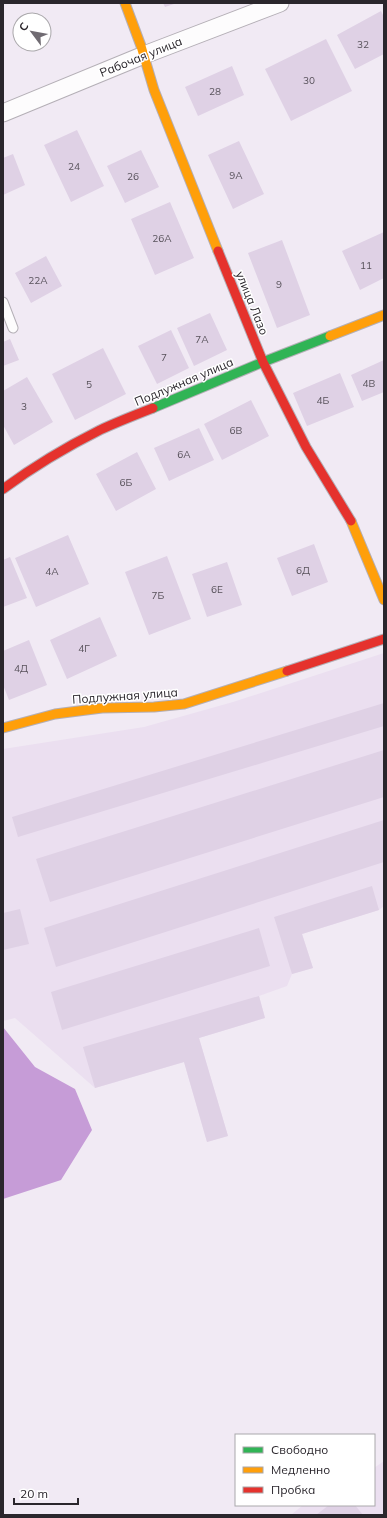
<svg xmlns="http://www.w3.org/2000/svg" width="387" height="1518" font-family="Mulish,sans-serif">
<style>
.built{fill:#ebdff0}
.water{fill:#c69cd7}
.building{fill:#dfd1e5}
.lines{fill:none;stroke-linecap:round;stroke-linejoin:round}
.lane-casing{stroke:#b4afb6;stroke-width:11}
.street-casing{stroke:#b4afb6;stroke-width:19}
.fast-casing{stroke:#b4afb6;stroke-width:11}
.slow-casing{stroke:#b4afb6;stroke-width:11}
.jam-casing{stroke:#b4afb6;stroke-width:11}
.lane{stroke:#fdfcfd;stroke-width:9}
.street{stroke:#fdfcfd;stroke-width:17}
.fast{stroke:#30b455;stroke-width:9}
.slow{stroke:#ff9f0a;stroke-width:9}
.jam{stroke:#e5322d;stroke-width:9}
.labels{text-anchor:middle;stroke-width:3;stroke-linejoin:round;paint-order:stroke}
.number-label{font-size:10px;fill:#57515a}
.street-label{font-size:12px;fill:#2a262c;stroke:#fff}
</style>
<rect width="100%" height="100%" fill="#f1eaf4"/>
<!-- built -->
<path class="built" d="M384,653v253l-5,4 -77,24 11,34 -21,6 -5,12 -28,10 6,22 -66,20 29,98 -21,6 -23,-80 -89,26 -80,-70 -12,3v-272l141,-22 89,-25z
M384,1461v54h-93l12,-10h71v-37z"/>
<!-- water -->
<path class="water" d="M3,1027l32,40 40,22 17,41 -31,50 -58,19z"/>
<!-- building -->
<path class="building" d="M163,3h14l-12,4z
M381,11l3,6v37l-29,15 -18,-34z
M326,39l26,52 -61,30 -26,-52z
M232,66l12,29 -46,21 -13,-29z
M77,130l27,56 -33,16 -27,-57z
M239,141l25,53 -31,15 -25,-54z
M141,150l18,37 -34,16 -18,-37z
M13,154l12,31 -22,10v-37z
M170,202l24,56 -39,17 -24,-56z
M384,232v46l-24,12 -18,-39z
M282,240l28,75 -33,13 -29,-75z
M46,256l16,30 -31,17 -16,-30z
M210,313l17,37 -33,16 -17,-38z
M171,330l18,38 -32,16 -19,-38z
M10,339l9,21 -16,6v-24z
M103,348l23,46 -51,26 -23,-46z
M384,360v32l-22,9 -11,-26z
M340,373l14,34 -47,19 -14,-33z
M27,377l26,45 -39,23 -11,-20v-34z
M251,400l18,36 -47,24 -18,-36z
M199,428l15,32 -45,21 -15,-33z
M137,452l19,37 -40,22 -20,-37z
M68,535l21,49 -53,23 -21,-49z
M314,544l14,38 -36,14 -15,-38z
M167,556l24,63 -42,16 -24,-63z
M10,557l17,41 -24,9v-47z
M227,562l15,43 -35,12 -15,-43z
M100,617l17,39 -50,23 -17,-39z
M29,640l18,45 -38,15 -6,-15v-34z
M384,703v23l-366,111 -6,-20z
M384,750v47l-334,105 -14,-43z
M384,820v42l-328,105 -12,-39z
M372,886l7,24 -77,24 11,34 -21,6 -18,-57z
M20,909l9,35 -26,6v-37z
M259,928l11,38 -208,64 -11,-38z
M259,996l6,22 -66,20 29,98 -21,6 -23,-80 -89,26 -12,-41z
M329,1505h26l8,10h-47z"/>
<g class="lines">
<!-- lane casing -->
<g class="lane-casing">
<path id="lane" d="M3,302l10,26"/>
</g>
<!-- street casing -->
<g class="street-casing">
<path id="street" d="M3,113l141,-58 136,-52"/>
</g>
<!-- fast casing -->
<g class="fast-casing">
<path id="fast" d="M153,408l110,-46 67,-26"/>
</g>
<!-- slow casing -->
<g class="slow-casing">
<path id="slow" d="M125,3l16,43 13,44 64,161
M330,336l54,-21
M351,521l33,79
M3,728l52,-14 47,-6 52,-1 30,-3 103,-33"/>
</g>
<!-- jam casing -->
<g class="jam-casing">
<path id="jam" d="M218,251l45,111 43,85 45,74
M3,489c30,-22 63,-42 97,-59 17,-8 35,-15 53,-22
M287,671l97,-32"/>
</g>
<!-- lane -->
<use href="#lane" class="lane"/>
<!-- street -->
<use href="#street" class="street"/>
<!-- fast -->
<use href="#fast" class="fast"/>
<!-- slow -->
<use href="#slow" class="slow"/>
<!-- jam -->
<use href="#jam" class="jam"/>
</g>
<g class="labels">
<!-- number labels -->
<g class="number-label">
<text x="363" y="48">32</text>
<text x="309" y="84">30</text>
<text x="215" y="95">28</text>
<text x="74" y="170">24</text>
<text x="236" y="179">9А</text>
<text x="133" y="180">26</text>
<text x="162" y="242">26А</text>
<text x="366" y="269">11</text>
<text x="38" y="284">22А</text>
<text x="279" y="288">9</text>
<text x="202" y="343">7А</text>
<text x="164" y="361">7</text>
<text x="369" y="387">4В</text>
<text x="89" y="388">5</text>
<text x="323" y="404">4Б</text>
<text x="24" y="410">3</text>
<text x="236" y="434">6В</text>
<text x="184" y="458">6А</text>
<text x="126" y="486">6Б</text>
<text x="303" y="574">6Д</text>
<text x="52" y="575">4А</text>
<text x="217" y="593">6Е</text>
<text x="158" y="599">7Б</text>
<text x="84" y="652">4Г</text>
<text x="21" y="672">4Д</text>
</g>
<!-- street labels -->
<g class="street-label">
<text transform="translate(141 57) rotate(-22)" y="4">Рабочая улица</text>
<text transform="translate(252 303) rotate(68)" y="4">улица Лазо</text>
<text transform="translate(184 382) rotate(-23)" y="4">Подлужная улица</text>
<text transform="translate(125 696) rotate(-4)" y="4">Подлужная улица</text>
</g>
</g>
<!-- border -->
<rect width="387" height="1518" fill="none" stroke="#2a262c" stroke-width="8"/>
<!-- legend -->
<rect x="235" y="1434" width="140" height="72" fill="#ffffff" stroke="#aaa8ab"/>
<rect x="243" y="1447" width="20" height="6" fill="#30b455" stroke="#aaa8ab"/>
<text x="271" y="1454" font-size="12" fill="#2a262c">Свободно</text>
<rect x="243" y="1467" width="20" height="6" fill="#ff9f0a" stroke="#aaa8ab"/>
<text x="271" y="1474" font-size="12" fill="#2a262c">Медленно</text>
<rect x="243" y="1487" width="20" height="6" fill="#e5322d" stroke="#aaa8ab"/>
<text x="271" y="1494" font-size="12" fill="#2a262c">Пробка</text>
<!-- north arrow -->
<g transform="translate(32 32) rotate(302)"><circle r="19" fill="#ffffff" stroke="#aaa8ab"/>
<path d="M0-3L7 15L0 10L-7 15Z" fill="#706b72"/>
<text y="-6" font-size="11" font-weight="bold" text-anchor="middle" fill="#2a262c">С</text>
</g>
<!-- scale -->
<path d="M14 1498v6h64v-6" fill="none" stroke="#2a262c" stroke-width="2"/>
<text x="20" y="1498" font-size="12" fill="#2a262c" stroke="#ffffff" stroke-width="3" paint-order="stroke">20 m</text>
</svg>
